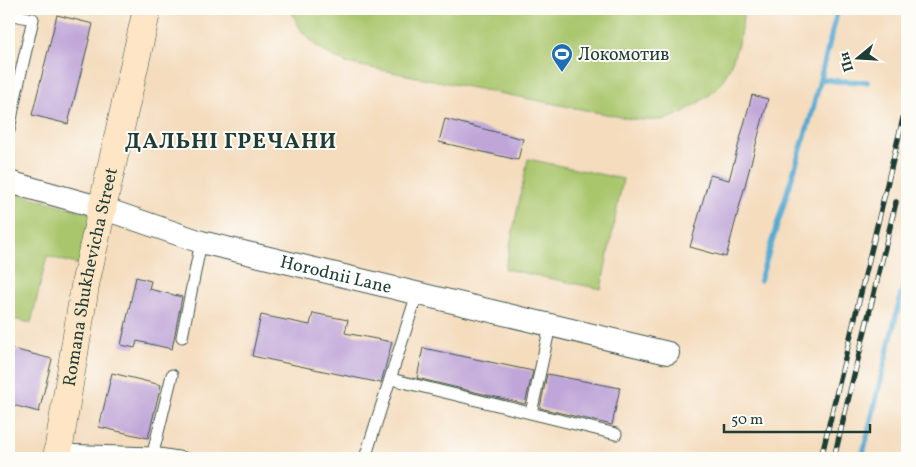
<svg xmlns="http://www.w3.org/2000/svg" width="916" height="467" font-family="Vollkorn,serif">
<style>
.green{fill:#a9c66c;stroke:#648250}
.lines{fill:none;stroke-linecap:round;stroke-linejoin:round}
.stream{stroke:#57aad2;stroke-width:5.5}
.building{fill:#c0a6d8}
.lane-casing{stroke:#3f5549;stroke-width:13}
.street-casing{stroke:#3f5549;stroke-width:24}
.secondary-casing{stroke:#3f5549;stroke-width:29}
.lane{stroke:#fff;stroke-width:11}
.street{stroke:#fff;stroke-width:22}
.secondary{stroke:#fde5c5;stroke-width:28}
.rail-casing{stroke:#1f3d34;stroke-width:5.5}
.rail{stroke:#fdfcf7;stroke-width:4;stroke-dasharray:11;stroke-linecap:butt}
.labels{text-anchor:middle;stroke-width:4;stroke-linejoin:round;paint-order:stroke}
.poi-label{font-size:18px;fill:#1f3d34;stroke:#fdfcf7;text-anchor:start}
.street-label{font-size:18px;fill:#1f3d34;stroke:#fdfcf7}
.district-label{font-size:22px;font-weight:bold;letter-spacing:1px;fill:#1f3d34;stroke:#fdfcf7}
</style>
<rect width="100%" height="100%" fill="#fdfcf7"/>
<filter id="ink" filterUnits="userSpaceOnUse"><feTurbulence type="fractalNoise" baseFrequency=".02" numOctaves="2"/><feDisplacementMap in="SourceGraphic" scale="10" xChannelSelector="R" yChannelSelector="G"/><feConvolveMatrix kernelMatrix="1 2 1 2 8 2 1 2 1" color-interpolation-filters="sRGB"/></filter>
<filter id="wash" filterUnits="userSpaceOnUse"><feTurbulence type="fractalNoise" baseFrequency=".0096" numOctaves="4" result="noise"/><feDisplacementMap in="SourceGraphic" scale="20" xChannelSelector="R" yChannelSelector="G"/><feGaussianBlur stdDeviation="1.12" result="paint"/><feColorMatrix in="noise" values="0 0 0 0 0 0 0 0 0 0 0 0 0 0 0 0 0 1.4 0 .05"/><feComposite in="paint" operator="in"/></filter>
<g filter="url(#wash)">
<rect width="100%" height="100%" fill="#f4dcbd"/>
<!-- green -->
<path class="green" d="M291,9h453c-2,23 -9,54 -23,74 -6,10 -20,18 -30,24 -7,5 -16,10 -25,12 -11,2 -23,1 -35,0l-285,-56c-28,-13 -44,-24 -55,-54z
M528,159l95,20 -22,110 -96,-20z
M9,191l83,23 -12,51 -33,-9 -16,67 -22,-5z"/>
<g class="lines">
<!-- stream -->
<path class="stream" d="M821,79l16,2 30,1
M760,280l51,-164 27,-107
M862,458l45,-188"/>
</g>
<g id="blocks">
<!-- building -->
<path class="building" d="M57,15l36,9 -25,100 -36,-9z
M752,95l16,4 -42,158 -36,-10 20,-72 19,5z
M445,119l78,20 -5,21 -79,-18z
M136,277l15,4 -2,8 33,8 -10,52 -35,-8 -2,7 -14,-3z
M313,313l35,7 -3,13 47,9 -11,41 -129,-27 9,-41 49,10z
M9,348l43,11 -13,53 -30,-8z
M423,348l110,23 -8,33 -108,-26z
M112,373l49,12 -13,53 -49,-11z
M547,374l73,14 -8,37 -72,-17z"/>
</g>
</g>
<g filter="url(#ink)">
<use href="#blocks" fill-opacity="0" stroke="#3f5549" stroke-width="1"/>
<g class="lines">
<!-- lane casing -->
<g class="lane-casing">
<path id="lane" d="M9,14l24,5 -17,75
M9,130l7,-36 -6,-1
M182,337l19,-95
M391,379l225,55
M531,413l19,-87
M59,450l94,3 31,5
M153,453l19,-78
M365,458l52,-164"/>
</g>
<!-- street casing -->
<g class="street-casing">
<g id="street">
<path id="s1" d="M9,182l93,26 99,34 467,111"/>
</g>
</g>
<!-- secondary casing -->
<g class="secondary-casing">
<g id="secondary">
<path id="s2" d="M57,458l29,-178 61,-271"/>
</g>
</g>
<!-- lane -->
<use href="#lane" class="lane"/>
<!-- street -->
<use href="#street" class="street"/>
<!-- secondary -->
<use href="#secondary" class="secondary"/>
<!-- rail casing -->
<g class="rail-casing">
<path id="rail" d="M821,458l86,-356
M834,458l62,-256"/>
</g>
<!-- rail -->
<use href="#rail" class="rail"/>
</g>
</g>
<!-- icons -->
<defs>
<g id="stadium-pin" transform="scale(1.125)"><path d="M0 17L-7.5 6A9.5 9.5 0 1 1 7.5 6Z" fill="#1f6fb2" stroke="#fdfcf7"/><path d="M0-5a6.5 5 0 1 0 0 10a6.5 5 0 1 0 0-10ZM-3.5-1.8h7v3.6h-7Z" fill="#fff"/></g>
</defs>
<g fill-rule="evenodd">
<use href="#stadium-pin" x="562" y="54"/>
</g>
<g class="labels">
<!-- poi labels -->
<g class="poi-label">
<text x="578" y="60">Локомотив</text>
</g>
<!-- street labels -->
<g class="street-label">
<text dy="6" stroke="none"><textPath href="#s1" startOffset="340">Horodnii Lane</textPath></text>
<text dy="6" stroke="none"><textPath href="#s2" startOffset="184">Romana Shukhevicha Street</textPath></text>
</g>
<!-- district labels -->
<g class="district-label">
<text x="231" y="148">ДАЛЬНІ ГРЕЧАНИ</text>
</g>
</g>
<!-- margin -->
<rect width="916" height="467" fill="none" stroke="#fdfcf7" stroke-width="30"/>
<!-- north arrow -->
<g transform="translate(858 58) rotate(252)" stroke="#fdfcf7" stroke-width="4" paint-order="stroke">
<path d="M0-4L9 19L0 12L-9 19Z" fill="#1f3d34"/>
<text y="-8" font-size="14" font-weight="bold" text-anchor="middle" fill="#1f3d34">Пн</text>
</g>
<!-- scale -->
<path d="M724 424v8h146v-8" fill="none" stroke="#1f3d34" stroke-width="2.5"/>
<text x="731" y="424" font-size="15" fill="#1f3d34" stroke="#fdfcf7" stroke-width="4" paint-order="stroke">50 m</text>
</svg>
